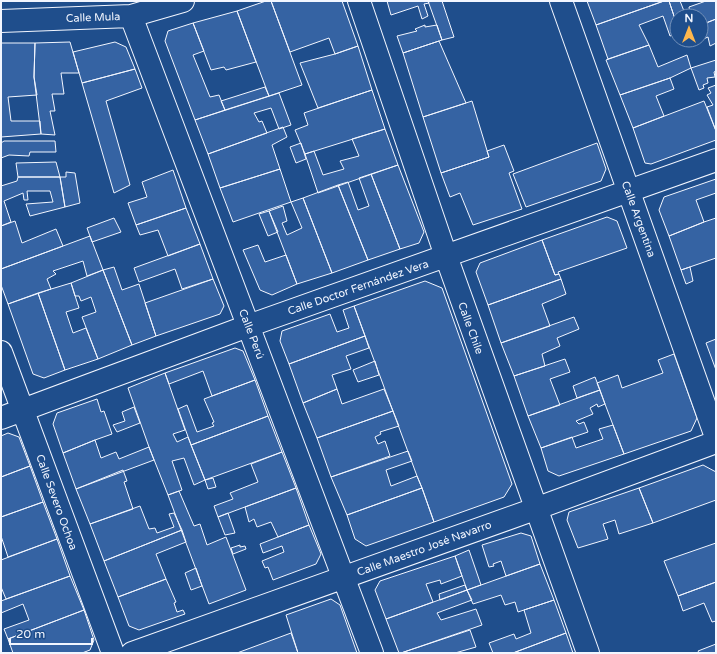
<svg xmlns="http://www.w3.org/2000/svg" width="717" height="654" font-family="'Varela Round',sans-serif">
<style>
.building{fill:#3563a3;stroke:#f2f6ff}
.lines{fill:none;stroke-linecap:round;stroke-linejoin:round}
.minor-casing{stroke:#f2f6ff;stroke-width:24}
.minor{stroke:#1f4e8c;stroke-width:22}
.labels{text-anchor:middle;stroke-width:3;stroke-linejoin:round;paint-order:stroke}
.street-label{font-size:11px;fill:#f2f6ff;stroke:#1f4e8c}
</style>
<rect width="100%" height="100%" fill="#1f4e8c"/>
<!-- building -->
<path class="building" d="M266,1h5l31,84 -33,11 -32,-85z
M271,1h71l16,45 -23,8 -6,-16 -39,14z
M387,1h41l1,2 -5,1 4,12 -6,3 -4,-13 -27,9z
M428,1h14l12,36 -12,3z
M587,1h77l-68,24z
M664,1h5l8,24v9l-7,2 -7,-20 -24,9 10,20 -41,14 -12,-34z
M669,1h11l6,15h-9v9z
M706,1h10v18l-15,6v-9h-14l3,-2 -1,-7z
M237,11l19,51 -30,8 -2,-3 -13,3 -18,-47z
M716,19v24l-6,3 -2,-9 -7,3v-15z
M193,23l11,28 -11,4 17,42 9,-2 6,15 -30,10 -30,-79 3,-10z
M425,25v2l12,-2 5,15 -39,13 -6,-17 20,-5 -2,-2z
M682,40h18l-16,5z
M439,41l27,62 -43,14 -20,-64z
M70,42l9,31h-18l3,21h-12l3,17h-5l5,24 -14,-1 -7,-57 1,-34z
M115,42l11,5 9,22 -53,14 -9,-31z
M1,43h34l-1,34 3,18 -29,2 3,24h29l1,13 -40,3z
M649,45l9,22 29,-12 4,13 -21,10 -50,17 -14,-35z
M358,46l14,44 -54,18 -18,-45 35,-9z
M716,60v11l-2,1 1,5 -8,1 1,5 -5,2 1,3 -5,2 -8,-22z
M135,69l7,19 -36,13 24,84 -16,8 -32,-110z
M670,78l4,11 -18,7 8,20 -31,12 -13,-33z
M716,85v46l-9,-24 6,-2 -6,-10 4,-2 -3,-5z
M265,87l4,9 -44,14 -4,-9z
M372,90l13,39 -80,25 -10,-24 13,-5 -4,-12z
M279,93l12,32 -12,4 -8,-21 -17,5 5,9 3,-1 5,12 -59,21 -13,-34z
M472,101l17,56 -48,16 -18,-56z
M704,101l12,30v9l-65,24 -6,-1 -12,-35z
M283,127l4,10 -15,8 8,24 -60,19 -12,-34z
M385,129l13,36 -80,28 -13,-39 9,-3 9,24 21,-6 -4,-8 19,-5 -7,-17z
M4,141h51l1,11h-26l-1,4 -20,-1 -8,3v-15z
M301,143l5,16 -10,4 -6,-16z
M597,143l9,26 -5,12 -75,26 -13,-33z
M504,145l10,26 -5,2 13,36 -49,16 -13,-32 -10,4 -9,-24 48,-16 -2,-6z
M56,162l4,15h-42l-2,-14z
M398,165l26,67 -5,11 -19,6 -29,-75z
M280,169l11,33 -58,20 -13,-34z
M173,170l13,38 -50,17 -8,-22 19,-6 -5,-15z
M66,172l9,1 5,30 -15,4 -5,-30h6z
M371,174l29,75 -32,11 -30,-75 10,-3 10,28 11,-4 -10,-28z
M18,177h42l5,30 -35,9 -4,-12 27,-2 -3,-11h-23l1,9h-4l-1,-7 -19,8 7,21 -10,4v-40l16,-5z
M716,179v14l-20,7 8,22 -35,14 -10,-26 5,-13z
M338,185l30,75 -36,13 -29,-75z
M303,198l29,75 -35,11 -28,-73 14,-5 4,15 -5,2 5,12 15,-7 -11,-26z
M186,208l14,36 -32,12 -10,-26 -18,5 -4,-10z
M269,211l9,21 -10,4 -9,-22z
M607,217l10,4 10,27 -69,24 1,2 -4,1 -13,-35z
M114,218l7,14 -29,10 -5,-14z
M716,218v40l-35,12 -12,-34 35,-14z
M15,221l7,22 34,-14 7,17 -62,23v-43z
M90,236l13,34 -16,6 -4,-15 -30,10 3,3 -9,5 4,10 -43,15 -7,-19v-16l62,-23z
M542,240l13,35 4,-1 2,5 -73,26 -12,-33 4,-9z
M200,244l13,35 -31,10 -7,-20 -36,13 -5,-14z
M258,245l7,17 21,-7 11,29 -25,11 -12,-5 -17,-40z
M114,267l8,23 17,-6 17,52 -24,9 -29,-75z
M690,267l3,14 -7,3 -5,-14z
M103,270l29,75 -34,14 -16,-42 14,-5 -5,-15 -10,4 -2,-5h-4l-4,-13z
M213,279l11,27 -4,8 -64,22 -11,-33z
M561,279l5,15 -24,10 8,22 -49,17 -13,-38z
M425,281l17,7 70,196 -8,13 -70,25 -12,-34 -5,-12 -63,-170z
M71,283l8,25 -13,4 7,21 13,-5 12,31 -33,11 -27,-77z
M38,293l27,77 -21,8 -11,-4 -25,-70z
M354,306l11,30 -76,28 -9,-23 2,-10 48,-17 7,18 12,-4 -6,-18z
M574,317l5,12 -22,9 3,8 -18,8 3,12 -31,10 -13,-33z
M365,336l4,12 -23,8 5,13 -19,6 5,14 -34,14 -14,-39z
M716,339v31l-10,-27z
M235,348l8,3 12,29 -43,16 -9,-25 -34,13 -4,-11z
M674,354l23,64 -6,13 -67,23 -27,-71 21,-8 4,13 41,-15 -5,-13z
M565,359l5,13 -20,7 10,26 -32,11 -14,-40z
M375,361l4,14 -21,7 -5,-12z
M165,373l20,57 -12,4 4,8 11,-5 17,43 -11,5 -10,-27 -12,3 10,29 -14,5 -19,-48 -21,-59z
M595,377l5,13 -23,8 -4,-12z
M255,380l13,36 -77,29 -13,-36 9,-4 10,27 17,-6 -2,-3 2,-1 -10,-23z
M337,389l5,15 42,-15 9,22 -76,27 -14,-35z
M600,390l5,14 -7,3 -1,-3 -7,4 3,6 -17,7 3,3 5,-2 4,10 -47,16 -13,-32z
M97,399l4,13 3,-1 8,23 -17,6 -32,13 -10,-29 4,-11z
M134,407l6,16 -23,9 -4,-7 12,-4 -3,-9z
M393,411l6,15 -19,6 1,2 -6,3 3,7 7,-3 5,15 -59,21 -14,-39z
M268,416l14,36 -77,28 -14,-35z
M613,425l11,29 -65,22 -11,-5 -7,-23 31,-11 4,11 27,-9 -4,-10z
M8,433l11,4 11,29 -29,11v-41z
M95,440l6,18 15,-6 3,7 30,-12 5,13 -78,29 -13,-36z
M408,451l4,10 -26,9 5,16 26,-10 5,12 -75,27 -16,-38z
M282,452l14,36 -78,29 -4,-11 19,-7 -3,-6 28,-11 -7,-18z
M703,465l13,7v28l-63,23 -14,-35z
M30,466l13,36 -42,15v-40z
M123,470l4,11 -3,1 9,27 -43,15 -14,-35z
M213,478l3,9 -8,2 -3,-9z
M296,488l13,37 -31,12 -7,-15 -14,5 -3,-8 -5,3 -4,-15z
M422,488l12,34 -68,24 -11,-7 -8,-24z
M639,488l14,35 -34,11 -4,-14 -12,4 5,15 -30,9 -11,-28 2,-8z
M179,491l15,35 6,-2 7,21 19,-8 20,53 -37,14 -41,-109z
M43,502l14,37 -49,18 -7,-21v-19z
M140,506l9,23 6,-1 2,5 17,-6 -5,-13 5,-1 8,17 -78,31 -14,-37z
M228,513l7,20 -10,2 -7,-18z
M309,525l12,29 -5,10 -43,16 -5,-13 -3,1 -3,-7 22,-9 -2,-6 -19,7 -3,-9z
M182,530l4,12 -30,12 10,25 -48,18 -14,-36z
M521,533l10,3 9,28 -34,12 -5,-15 -8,3 1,2 -5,1 -7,-22z
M57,539l13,37 -64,23 -5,-12v-27z
M716,543v39l-38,14 -14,-35z
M240,545v2l5,-1 1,3 -13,5 -2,-6z
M469,550l12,35 -14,5 -12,-34z
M455,556l7,20 -21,8 -1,-4 -14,4 7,18 -47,17 -11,-29 5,-9z
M540,564l14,36 -36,12 -3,-10 -10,3 -4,-10 -28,9 -6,-14z
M196,568l6,18 -11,4 -6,-17z
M70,576l14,34 -76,29 -4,-10 25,-9 -6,-16 -22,9v-12z
M166,579l10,23 -2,1 3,9 6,-2 2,4 -46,16 -10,-4 -11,-29z
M716,582v39l-4,1 -8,-19 -21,8 -5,-15z
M465,585l2,5 -27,10 -1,-6z
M467,590l5,10 -35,13 4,7 35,-11 6,16 -81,28h-2l-13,-34z
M331,599l9,6 17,48h-59l-12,-38z
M554,600l12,33 -53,20h-20l-4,-10 25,-9 2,5 15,-6 -7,-23z
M84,610l10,30 -4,10 -8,3h-69l-5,-14z
M470,630l6,17 -21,6h-54z
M291,633l7,20h-61z
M566,633l7,20h-60z
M716,644v9h-17l-1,-2z"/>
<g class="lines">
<!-- minor casing -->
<g class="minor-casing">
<path id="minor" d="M359,1l87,255 142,397
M561,1l155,436
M131,16l241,637
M1,21l130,-5 52,-15
M1,352l112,301
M1,418l247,-92 468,-166
M132,653l403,-144 181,-67"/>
</g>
<!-- minor -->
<use href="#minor" class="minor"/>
</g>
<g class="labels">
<!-- street labels -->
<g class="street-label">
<text transform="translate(93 17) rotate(-2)" y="4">Calle Mula</text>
<text transform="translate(639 219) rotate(70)" y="4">Calle Argentina</text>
<text transform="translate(358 287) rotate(-19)" y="4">Calle Doctor Fernández Vera</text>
<text transform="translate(471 328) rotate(70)" y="4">Calle Chile</text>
<text transform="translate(252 334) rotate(69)" y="4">Calle Perú</text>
<text transform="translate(57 502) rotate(70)" y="4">Calle Severo Ochoa</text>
<text transform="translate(424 548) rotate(-20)" y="4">Calle Maestro José Navarro</text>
</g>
</g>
<!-- border -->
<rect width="717" height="654" fill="none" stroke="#f2f6ff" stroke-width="4"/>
<!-- north arrow -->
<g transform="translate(689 28)"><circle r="19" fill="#1f4e8c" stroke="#7391ba"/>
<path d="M0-3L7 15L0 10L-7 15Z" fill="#ffb74d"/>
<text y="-6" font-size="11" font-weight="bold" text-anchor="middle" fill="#f2f6ff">N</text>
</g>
<!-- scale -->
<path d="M10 638v6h82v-6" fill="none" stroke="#f2f6ff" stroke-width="2"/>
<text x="16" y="638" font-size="12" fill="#f2f6ff" stroke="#1f4e8c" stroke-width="3" paint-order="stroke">20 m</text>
</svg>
